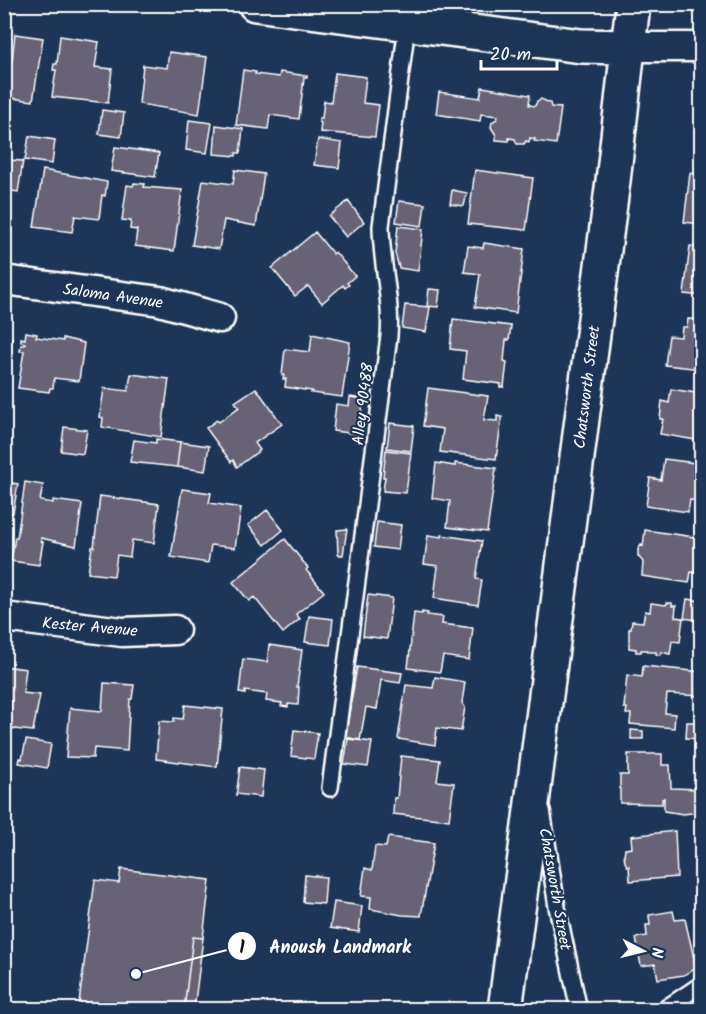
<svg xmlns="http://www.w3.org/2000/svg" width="706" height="1014" font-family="Kalam,sans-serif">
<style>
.building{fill:#686276;stroke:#fff;stroke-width:1.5}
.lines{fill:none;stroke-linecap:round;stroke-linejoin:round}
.lane-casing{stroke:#fff;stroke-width:20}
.street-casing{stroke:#fff;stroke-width:33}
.secondary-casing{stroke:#fff;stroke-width:38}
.lane{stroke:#1d3557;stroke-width:15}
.street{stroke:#1d3557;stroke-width:28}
.secondary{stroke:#1d3557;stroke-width:33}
.labels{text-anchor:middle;stroke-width:4.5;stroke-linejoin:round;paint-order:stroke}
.street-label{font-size:16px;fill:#fff;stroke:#1d3557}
.leader{fill:none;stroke:#fff;stroke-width:2}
.callout-dot{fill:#fff;stroke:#1d3557;stroke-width:2}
.mark-label{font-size:18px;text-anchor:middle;font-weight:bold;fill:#111}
.callout-label{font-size:18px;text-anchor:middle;font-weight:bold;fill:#fff;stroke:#1d3557;stroke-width:4.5;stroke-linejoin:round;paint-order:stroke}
</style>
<rect width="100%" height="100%" fill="#1d3557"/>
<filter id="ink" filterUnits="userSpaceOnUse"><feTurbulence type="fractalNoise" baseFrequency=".0167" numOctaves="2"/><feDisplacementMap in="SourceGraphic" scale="12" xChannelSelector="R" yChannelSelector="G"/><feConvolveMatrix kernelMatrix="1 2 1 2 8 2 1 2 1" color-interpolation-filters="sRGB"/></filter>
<g filter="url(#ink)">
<!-- building -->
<path class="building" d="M15,34l28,4 -10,63 -29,-4v-39l8,2z
M60,36l39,6 -4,25 17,2 -4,34 -56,-6 4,-27h-3l1,-6h3z
M169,52l38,5 -8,57 -60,-10 4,-39 24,3z
M243,70l13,2 -1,2 24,3 1,-5 27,4v2h-3l-5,41 -29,-4 -2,14 -32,-4z
M335,73l31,4 -3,26 16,2 -4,32 -55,-5 1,-9 -2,-1v-4h3l2,-17 7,1z
M482,87l48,8 -1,10 6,1 2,-5 4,-2 9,4 1,4 10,1 -5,36 -22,-3 1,-2 -5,-1 -1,4 -3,-1 -2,3h-7l-2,-5 -6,-1v3l-13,-1v-5l-5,-8 1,-5 5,-3 1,-3 -17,-2 -1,7 -44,-7 3,-22 41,6z
M102,110l22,3 -3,24 -22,-3z
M189,120l23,3 -5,30 -21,-3z
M216,125l27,4 -3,24h-4v3l-22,-2z
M29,136l26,4 -3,24 -27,-4z
M318,139l24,4 -3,25 -25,-3z
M115,147l44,6 -4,24 -44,-6z
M4,153l4,1v6l15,1 -5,31 -12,-2 -2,6z
M43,170l64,12 -2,14 -3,-1 -3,24 -24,-3 -3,16 -38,-5z
M235,170l29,4 -8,52 -32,-6 -5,29 -27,-4 11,-65 30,4z
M475,170l58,8 -7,52 -58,-6z
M690,173l12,2v49l-18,-2z
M134,183l11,1 -1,3 38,3 -8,61 -39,-5 2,-16 -7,-1 1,-8 -9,-1 5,-35 6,1z
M452,190l15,3 -3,13 -14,-2z
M348,201l16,21 -18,15 -17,-21z
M399,201l26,3 -3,22 -26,-4z
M398,226l25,3 -5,42 -19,-3 -4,-15z
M315,232l18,22 2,-2 20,24 -8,7 2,2 -4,3 -2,-3 -21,18 -14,-17 -13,10 -23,-28z
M484,243l40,6 -8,64 -41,-6 5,-33 -16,-2 4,-26 15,2z
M690,246l12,2v48l-18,-2z
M429,289l11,1 -2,17 -11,-1z
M405,305l25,2 -4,25 -24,-4z
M453,319l58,7 -2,14h-3l-2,21 3,1 -3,25h-4l1,-3 -38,-5 3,-28 -16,-2z
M688,319l14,1v49l-37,-4 4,-29 12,1 1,-10h5z
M26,332l11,2 -1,3 27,4v-3l21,5 -5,38 -25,-3 -1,10h-3l-1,4 -31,-4 6,-37h-4l1,-6h4v-2l-4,-1v-4l4,1z
M312,334l38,8 -8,55 -31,-4 1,-2 -27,-4 1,-8h-3l1,-4h-2l3,-26 25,3z
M4,337l8,1 -8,44z
M131,374l38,5 -8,58 -59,-10 1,-9 -3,-1 4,-29 24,3z
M256,388l26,36 -27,19 5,7 -23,17 -4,-7 -2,2 -25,-34 11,-8 2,2 20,-15 -4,-5z
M428,388l60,8 -4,24 13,1v-5l5,1 -6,42 -56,-7 3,-23 -20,-3z
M671,389l31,5 -3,33 3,1v13l-42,-7 3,-15h-3l2,-18 7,2z
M350,397l14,2 -6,35 -25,-3 3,-27 13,2z
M390,423l24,3 -3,25 -24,-3z
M64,427l23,3 -4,24 -22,-3z
M156,439l24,3 -3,25 -47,-5 4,-22 22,3z
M180,442l29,4 -4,25 -28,-4z
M386,450l25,3 -5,40 -23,-2 2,-14h-2z
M664,459l31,4 -2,11 9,1v26l-12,-1 -2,12 -42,-6 4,-28 11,2z
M436,463l19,3v-3l41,5 -9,64 -40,-5 3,-26 -18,-3z
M4,482l14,2 -5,29 -9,-1z
M25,482l18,3 -3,16 13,2v-3l29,4 -6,42 -35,-8v3l2,1 -4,23 -28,-4 4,-24 2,1z
M182,489l29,4 -2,10 32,5 -6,40 -24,-3 -3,18 -37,-6z
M100,496l59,8 -5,39 -22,-3 -2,17 -13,-2 -3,21 -26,-3 4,-26h2z
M267,510l16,20 -18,15 -17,-20z
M377,522l24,3 -3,25 -24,-3z
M347,529l-4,26h-5l-1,-25z
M645,530l56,8 -4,35 -6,-1 -2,11 -47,-7 1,-14 -5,-6v-7l3,-4 2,1z
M428,535l14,2v-2l40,6 -6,38 6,1 -4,25 -44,-7 4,-32 -14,-2z
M285,539l23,29 -2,2 18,22 -28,22 4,5 -17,14 -29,-36 -5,4 -16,-19z
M368,595l24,3 -5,41 -24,-3z
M687,599l15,2v20l-18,-3z
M651,603l15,2 1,-2h5v3h4l-1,11 8,1 -3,24 -8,-1 -2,13 -9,-2 -1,3 -4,-1v-2h-8v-2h-7v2h-5v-3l-7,-1v-19h2l1,-8 11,1 2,-11 5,1z
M422,612l6,1 -1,2 16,2 -1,7 31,4 -4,32 -26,-4 -3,16 -32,-4 6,-55 8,1z
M309,616l24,3 -3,26 -25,-3z
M269,645l33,5 -5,37h2l-1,18 -10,-1v3l-7,-1 1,-3 -16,-2 1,-7 -22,-3v3l-6,-1 4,-34 24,3z
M4,666l22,3 -3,24 17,2 -7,36 -29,-3z
M643,666l59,6v24l-35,-2 -2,19 10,1 -1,14 -44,-4 1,-10h-5l1,-6h-3l3,-33 15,2z
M357,667l45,6 -2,10 -19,-3 -4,29 -11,-2 -6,33 -15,-3z
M435,677l30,5 -3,21 3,4 -4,24 -24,-3 -2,17 -37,-6 8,-54 27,3z
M104,683l30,2 -2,14h-2l-3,52 -33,-3 -1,10 -27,-1 4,-49 32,3z
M185,705l38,4 -6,58 -61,-8 3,-38 15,1v-4l9,1z
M687,722h15v17l-16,-1z
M294,730l24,3 -4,26 -23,-3z
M631,730l12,1v8h-12z
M348,739l24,3 -4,25 -24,-3z
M26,740l25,4 -4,24 -28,-5 1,-5 2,1z
M628,754h34v11h8l1,23 29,1v23l-17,2 -19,-3v-13l-2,1v5l-42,-1v-28h8z
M401,756l39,4 -3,21 17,2 -5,37 -56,-6 1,-16h3z
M240,767l24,3 -3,27 -25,-3v3z
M675,831l2,46 -47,4 -1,-15h-2l-2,-4 -1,-8 1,-5 7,-1 -1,-12z
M388,837l46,6 -13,73 -19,-1 -32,-6 1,-12 -10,-1 4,-28 7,2 3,-24 11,1z
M121,869l89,11 -7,58 -10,-1 -9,73h-106l17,-130 24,3z
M305,875l21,2 -2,27 -21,-2z
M334,902l28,4 -3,26 -29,-4z
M673,911l2,9 10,-1 11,48 -12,8 -26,4 -3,-15 -14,2 -5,-28 11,-2 -1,-11h4l-1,-10z
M193,937l10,1 -9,72h-10z"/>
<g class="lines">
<!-- lane casing -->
<g class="lane-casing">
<path id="lane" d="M330,788l59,-452c3,-37 -8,-73 -8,-110l26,-201
M542,810l15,97 22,103
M663,1010l39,-26"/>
</g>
<!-- street casing -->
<g class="street-casing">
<path id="street" d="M628,47h74
M4,280l156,21 60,17
M4,617l118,15 53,-2"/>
</g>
<!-- secondary casing -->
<g class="secondary-casing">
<path id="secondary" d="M255,4l326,42 47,1
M505,1010l108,-829 20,-177"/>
</g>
<!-- lane -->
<use href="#lane" class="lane"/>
<!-- street -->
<use href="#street" class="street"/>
<!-- secondary -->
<use href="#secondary" class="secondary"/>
</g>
</g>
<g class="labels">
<!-- street labels -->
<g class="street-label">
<text transform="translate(113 295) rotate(8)" y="6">Saloma Avenue</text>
<text transform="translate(586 387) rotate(-83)" y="6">Chatsworth Street</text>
<text transform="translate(362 404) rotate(-83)" y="6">Alley 90488</text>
<text transform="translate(90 626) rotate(5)" y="6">Kester Avenue</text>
<text transform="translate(556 889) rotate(80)" y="6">Chatsworth Street</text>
</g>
</g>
<!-- callouts -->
<path class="leader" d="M136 974L242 946"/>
<g class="callout-dot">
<circle cx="136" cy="974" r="6"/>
<circle cx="242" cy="946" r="15"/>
</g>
<g class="mark-label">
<text x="242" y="953">1</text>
</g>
<g class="callout-label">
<text x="340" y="953">Anoush Landmark</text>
</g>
<!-- margin -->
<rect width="706" height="1014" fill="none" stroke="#1d3557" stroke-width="24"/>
<rect x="12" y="12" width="682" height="990" fill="none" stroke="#fff" stroke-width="2" filter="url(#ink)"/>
<!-- north arrow -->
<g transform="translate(643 951) rotate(97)" stroke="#1d3557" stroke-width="4.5" paint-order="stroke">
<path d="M0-4.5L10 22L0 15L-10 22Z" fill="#ffffff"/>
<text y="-9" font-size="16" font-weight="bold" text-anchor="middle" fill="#ffffff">N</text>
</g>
<!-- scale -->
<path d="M481 60v9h76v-9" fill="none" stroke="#ffffff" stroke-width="3"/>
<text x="490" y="60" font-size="18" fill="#ffffff" stroke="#1d3557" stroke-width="4.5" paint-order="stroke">20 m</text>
</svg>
